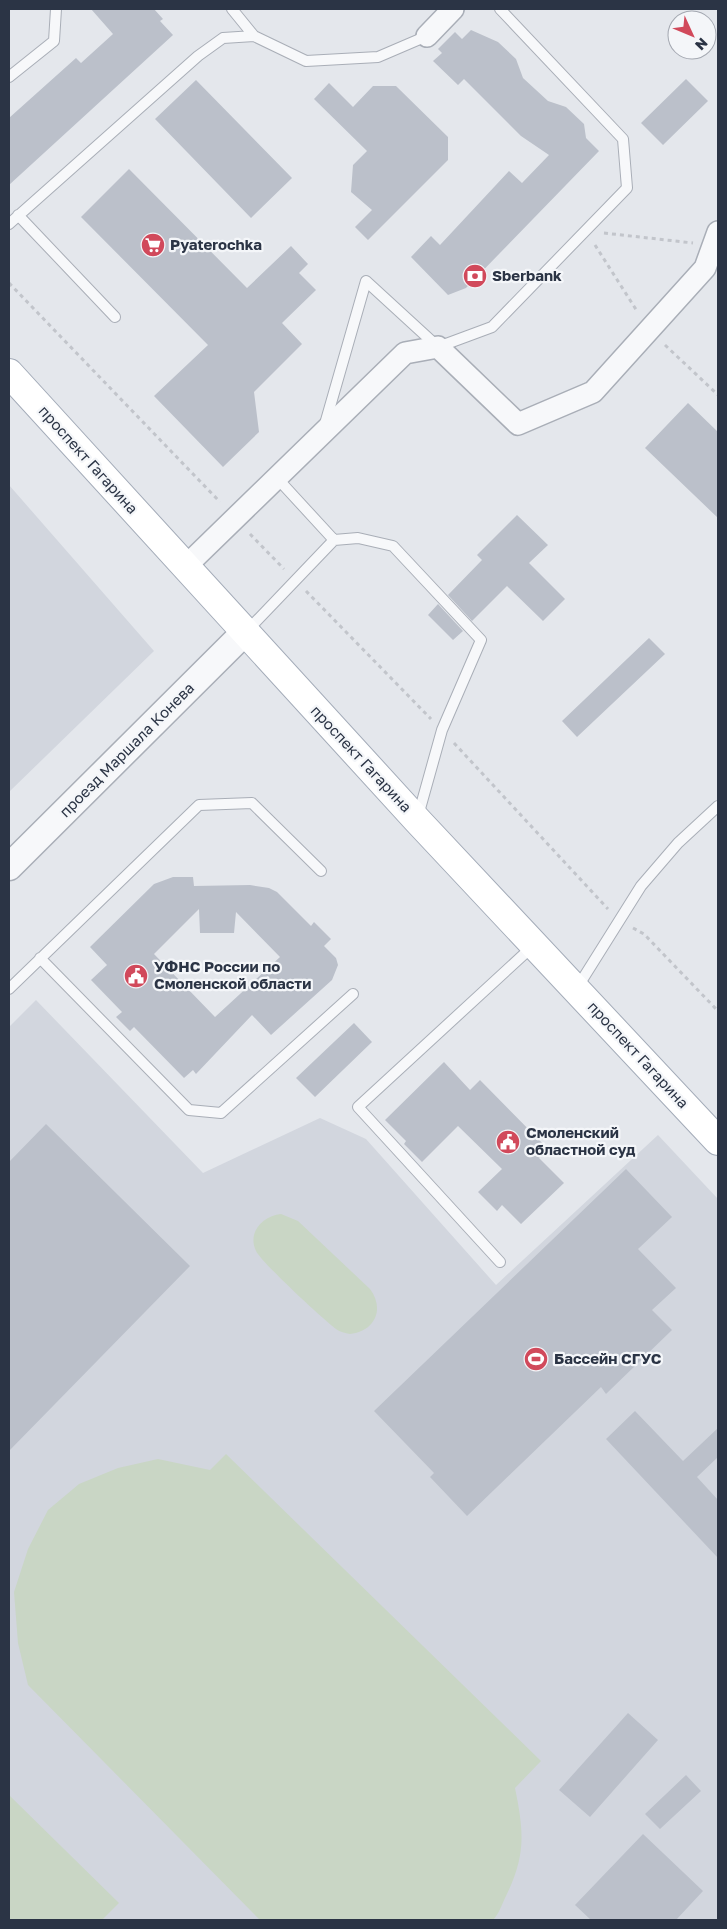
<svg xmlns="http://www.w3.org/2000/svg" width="727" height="1929" font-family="'Golos Text',sans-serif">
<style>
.built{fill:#d2d6de}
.green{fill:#c9d6c5}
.building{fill:#bbc0ca;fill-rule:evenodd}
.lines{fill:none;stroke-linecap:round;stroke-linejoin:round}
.service-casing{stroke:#a9aeb7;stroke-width:12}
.minor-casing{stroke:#a9aeb7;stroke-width:24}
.tertiary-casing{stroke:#a9aeb7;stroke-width:29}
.primary-casing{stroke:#a3abb8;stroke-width:30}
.path{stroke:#c2c5cb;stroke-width:3;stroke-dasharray:4 4;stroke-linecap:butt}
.service{stroke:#f7f8fa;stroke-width:10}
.minor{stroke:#f7f8fa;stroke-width:21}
.tertiary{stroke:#f7f8fa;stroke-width:26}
.primary{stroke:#fff;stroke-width:28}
.labels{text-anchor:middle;stroke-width:4.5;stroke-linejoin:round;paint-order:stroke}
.poi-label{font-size:15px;font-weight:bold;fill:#2b3445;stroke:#f4f6f9;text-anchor:start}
.street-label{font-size:15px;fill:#2b3445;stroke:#f4f6f9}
</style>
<rect width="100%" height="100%" fill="#e4e7ec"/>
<!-- built -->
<path class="built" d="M9,485l145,166 -145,141z
M36,1000l167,173 117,-55 46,21 130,146 162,-150 60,64v721h-709v-893z"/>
<!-- green -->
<path class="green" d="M281,1214l17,7 72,68c15,20 5,42 -20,45 -5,-1 -10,-2 -14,-5 -12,-9 -75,-67 -80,-78 -9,-19 7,-35 25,-37z
M226,1454l315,307 -26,27c9,44 11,67 -9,108 -4,8 -7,18 -13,24h-233l-232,-235 -10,-42 -4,-51 14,-43 20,-39 31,-26 39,-16 40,-9 52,11z
M9,1795l110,108 -17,17h-93z"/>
<!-- building -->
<path class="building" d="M91,9h63l9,10 -3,2 13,14 -164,150v-67l67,-60 5,5 32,-29z
M471,30l27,12 18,17 7,19 25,23 18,6 18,17 2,14 13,13 -133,137 -18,7 -37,-38 20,-21 9,9 69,-74 13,12 27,-28 -28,-19 -57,-57 -6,6 -25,-24 9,-8 -4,-4 17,-17 7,7z
M686,79l22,22 -45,44 -22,-22z
M196,80l96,98 -41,40 -96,-99z
M329,83l24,24 20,-21h23l52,51v23l-80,80 -13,-13 17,-17 -21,-18 2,-27 14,-14 -53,-52z
M129,169l118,119 44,-42 17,18 -9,9 17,17 -34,33 20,21 -48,48 5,40 -36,35 -69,-71 54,-51 -127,-128z
M688,403l30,29v86l-73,-70z
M517,515l31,30 -19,18 36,36 -22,22 -36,-35 -35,35 -24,-26 34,-35 -5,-5z
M438,604l25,27 -10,9 -25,-25z
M649,638l16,16 -88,83 -15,-16z
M173,877h20l1,9 56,-1 19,3 8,4 34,34 3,-4 17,17 -7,7 12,12 2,7 -6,15 -61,55 -19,-20 -56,59 -3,-4 -9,8 -50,-51 -4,4 -14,-14 6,-5 -31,-32 16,-15 -17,-18 64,-63zM199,909l1,24h34l2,-21 44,45 -65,60 -61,-63z
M354,1023l18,19 -57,55 -19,-19z
M444,1062l26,28 10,-10 68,69 -9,9 25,25 -43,41 -19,-19 -5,6 -19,-19 24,-23 -44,-43 -36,36 -18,-18 2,-3 -21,-21z
M46,1124l144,142 -181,185v-289z
M626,1169l46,48 -34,32 38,39 -24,22 20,20 -66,64 -5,-7 -134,129 -37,-39 4,-4 -60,-62z
M635,1411l48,50 35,-33v29l-21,20 21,23v58l-112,-119z
M628,1713l30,27 -68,77 -31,-27z
M686,1775l15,16 -41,38 -15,-15z
M643,1834l60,57 -27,29h-85l-16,-15z"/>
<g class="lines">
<!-- service casing -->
<g class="service-casing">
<path id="service" d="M232,9l22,27 52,25 72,-4 49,-21
M9,77l45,-36 2,-32
M18,215l97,102
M9,224l189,-168 25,-18 31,-2
M325,424l41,-143 72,66 54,-20 135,-139 -4,-49 -123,-130
M277,478l57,62
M246,632l88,-92 24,-2 35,8 88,94 -39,90 -24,86
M40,958l149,152 32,3 132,-119
M577,988l64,-102 37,-43 40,-37
M9,989l190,-184 53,-2 69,68
M500,1262l-142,-155 176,-162"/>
</g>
<!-- minor casing -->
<g class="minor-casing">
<path id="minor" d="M427,36l26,-27
M185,567l220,-214 33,-6 80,77 75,-32 112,-124 13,-36"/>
</g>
<!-- tertiary casing -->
<g class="tertiary-casing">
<path id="tertiary" d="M9,867l236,-235"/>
</g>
<!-- primary casing -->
<g class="primary-casing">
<path id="primary" d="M9,373l408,447 301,321"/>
</g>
<!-- path -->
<path class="path" d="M604,233l89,10
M595,245l42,66
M9,283l211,219
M665,345l53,50
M250,534l34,35
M306,591l125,128
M454,743l154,166
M633,928l11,6 74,77"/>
<!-- service -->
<use href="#service" class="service"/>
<!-- minor -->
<use href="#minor" class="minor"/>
<!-- tertiary -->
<use href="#tertiary" class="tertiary"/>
<!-- primary -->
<use href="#primary" class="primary"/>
</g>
<!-- icons -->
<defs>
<g id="supermarket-disc" transform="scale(1.25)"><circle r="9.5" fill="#d1495b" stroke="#f4f6f9"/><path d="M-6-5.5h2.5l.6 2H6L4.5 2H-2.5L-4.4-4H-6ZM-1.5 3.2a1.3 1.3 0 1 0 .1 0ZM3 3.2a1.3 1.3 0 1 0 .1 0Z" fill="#fff"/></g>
<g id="bank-disc" transform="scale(1.25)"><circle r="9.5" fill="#d1495b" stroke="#f4f6f9"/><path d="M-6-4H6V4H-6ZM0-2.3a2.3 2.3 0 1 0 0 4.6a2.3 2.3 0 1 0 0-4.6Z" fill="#fff"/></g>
<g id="civic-disc" transform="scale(1.25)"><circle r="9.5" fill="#d1495b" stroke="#f4f6f9"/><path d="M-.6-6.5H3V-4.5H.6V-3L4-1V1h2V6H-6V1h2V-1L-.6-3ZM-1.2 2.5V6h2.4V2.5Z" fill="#fff"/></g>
<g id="stadium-disc" transform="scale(1.25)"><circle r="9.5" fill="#d1495b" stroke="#f4f6f9"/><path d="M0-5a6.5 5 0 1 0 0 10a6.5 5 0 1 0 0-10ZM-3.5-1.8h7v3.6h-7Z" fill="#fff"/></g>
</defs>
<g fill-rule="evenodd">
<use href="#supermarket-disc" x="153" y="245"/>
<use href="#bank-disc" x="475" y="276"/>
<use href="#civic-disc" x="136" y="976"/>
<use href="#civic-disc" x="508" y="1142"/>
<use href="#stadium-disc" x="536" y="1359"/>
</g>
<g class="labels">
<!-- poi labels -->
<g class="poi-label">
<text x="170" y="250">Pyaterochka</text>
<text x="492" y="281">Sberbank</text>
<text x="154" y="972">УФНС России по<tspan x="154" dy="17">Смоленской области</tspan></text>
<text x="526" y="1138">Смоленский<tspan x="526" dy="17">областной суд</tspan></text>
<text x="554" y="1364">Бассейн СГУС</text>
</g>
<!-- street labels -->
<g class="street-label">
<text transform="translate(88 460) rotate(48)" y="5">проспект Гагарина</text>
<text transform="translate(127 750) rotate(-45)" y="5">проезд Маршала Конева</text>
<text transform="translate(361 759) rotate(47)" y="5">проспект Гагарина</text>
<text transform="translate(638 1055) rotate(47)" y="5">проспект Гагарина</text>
</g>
</g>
<!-- border -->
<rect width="727" height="1929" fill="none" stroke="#2b3445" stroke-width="20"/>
<!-- north arrow -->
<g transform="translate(692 35) rotate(134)"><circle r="24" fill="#f4f6f9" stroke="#a4a8b1"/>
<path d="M0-4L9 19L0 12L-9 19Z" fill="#d1495b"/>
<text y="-8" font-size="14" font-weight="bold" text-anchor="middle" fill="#2b3445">N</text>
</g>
</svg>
